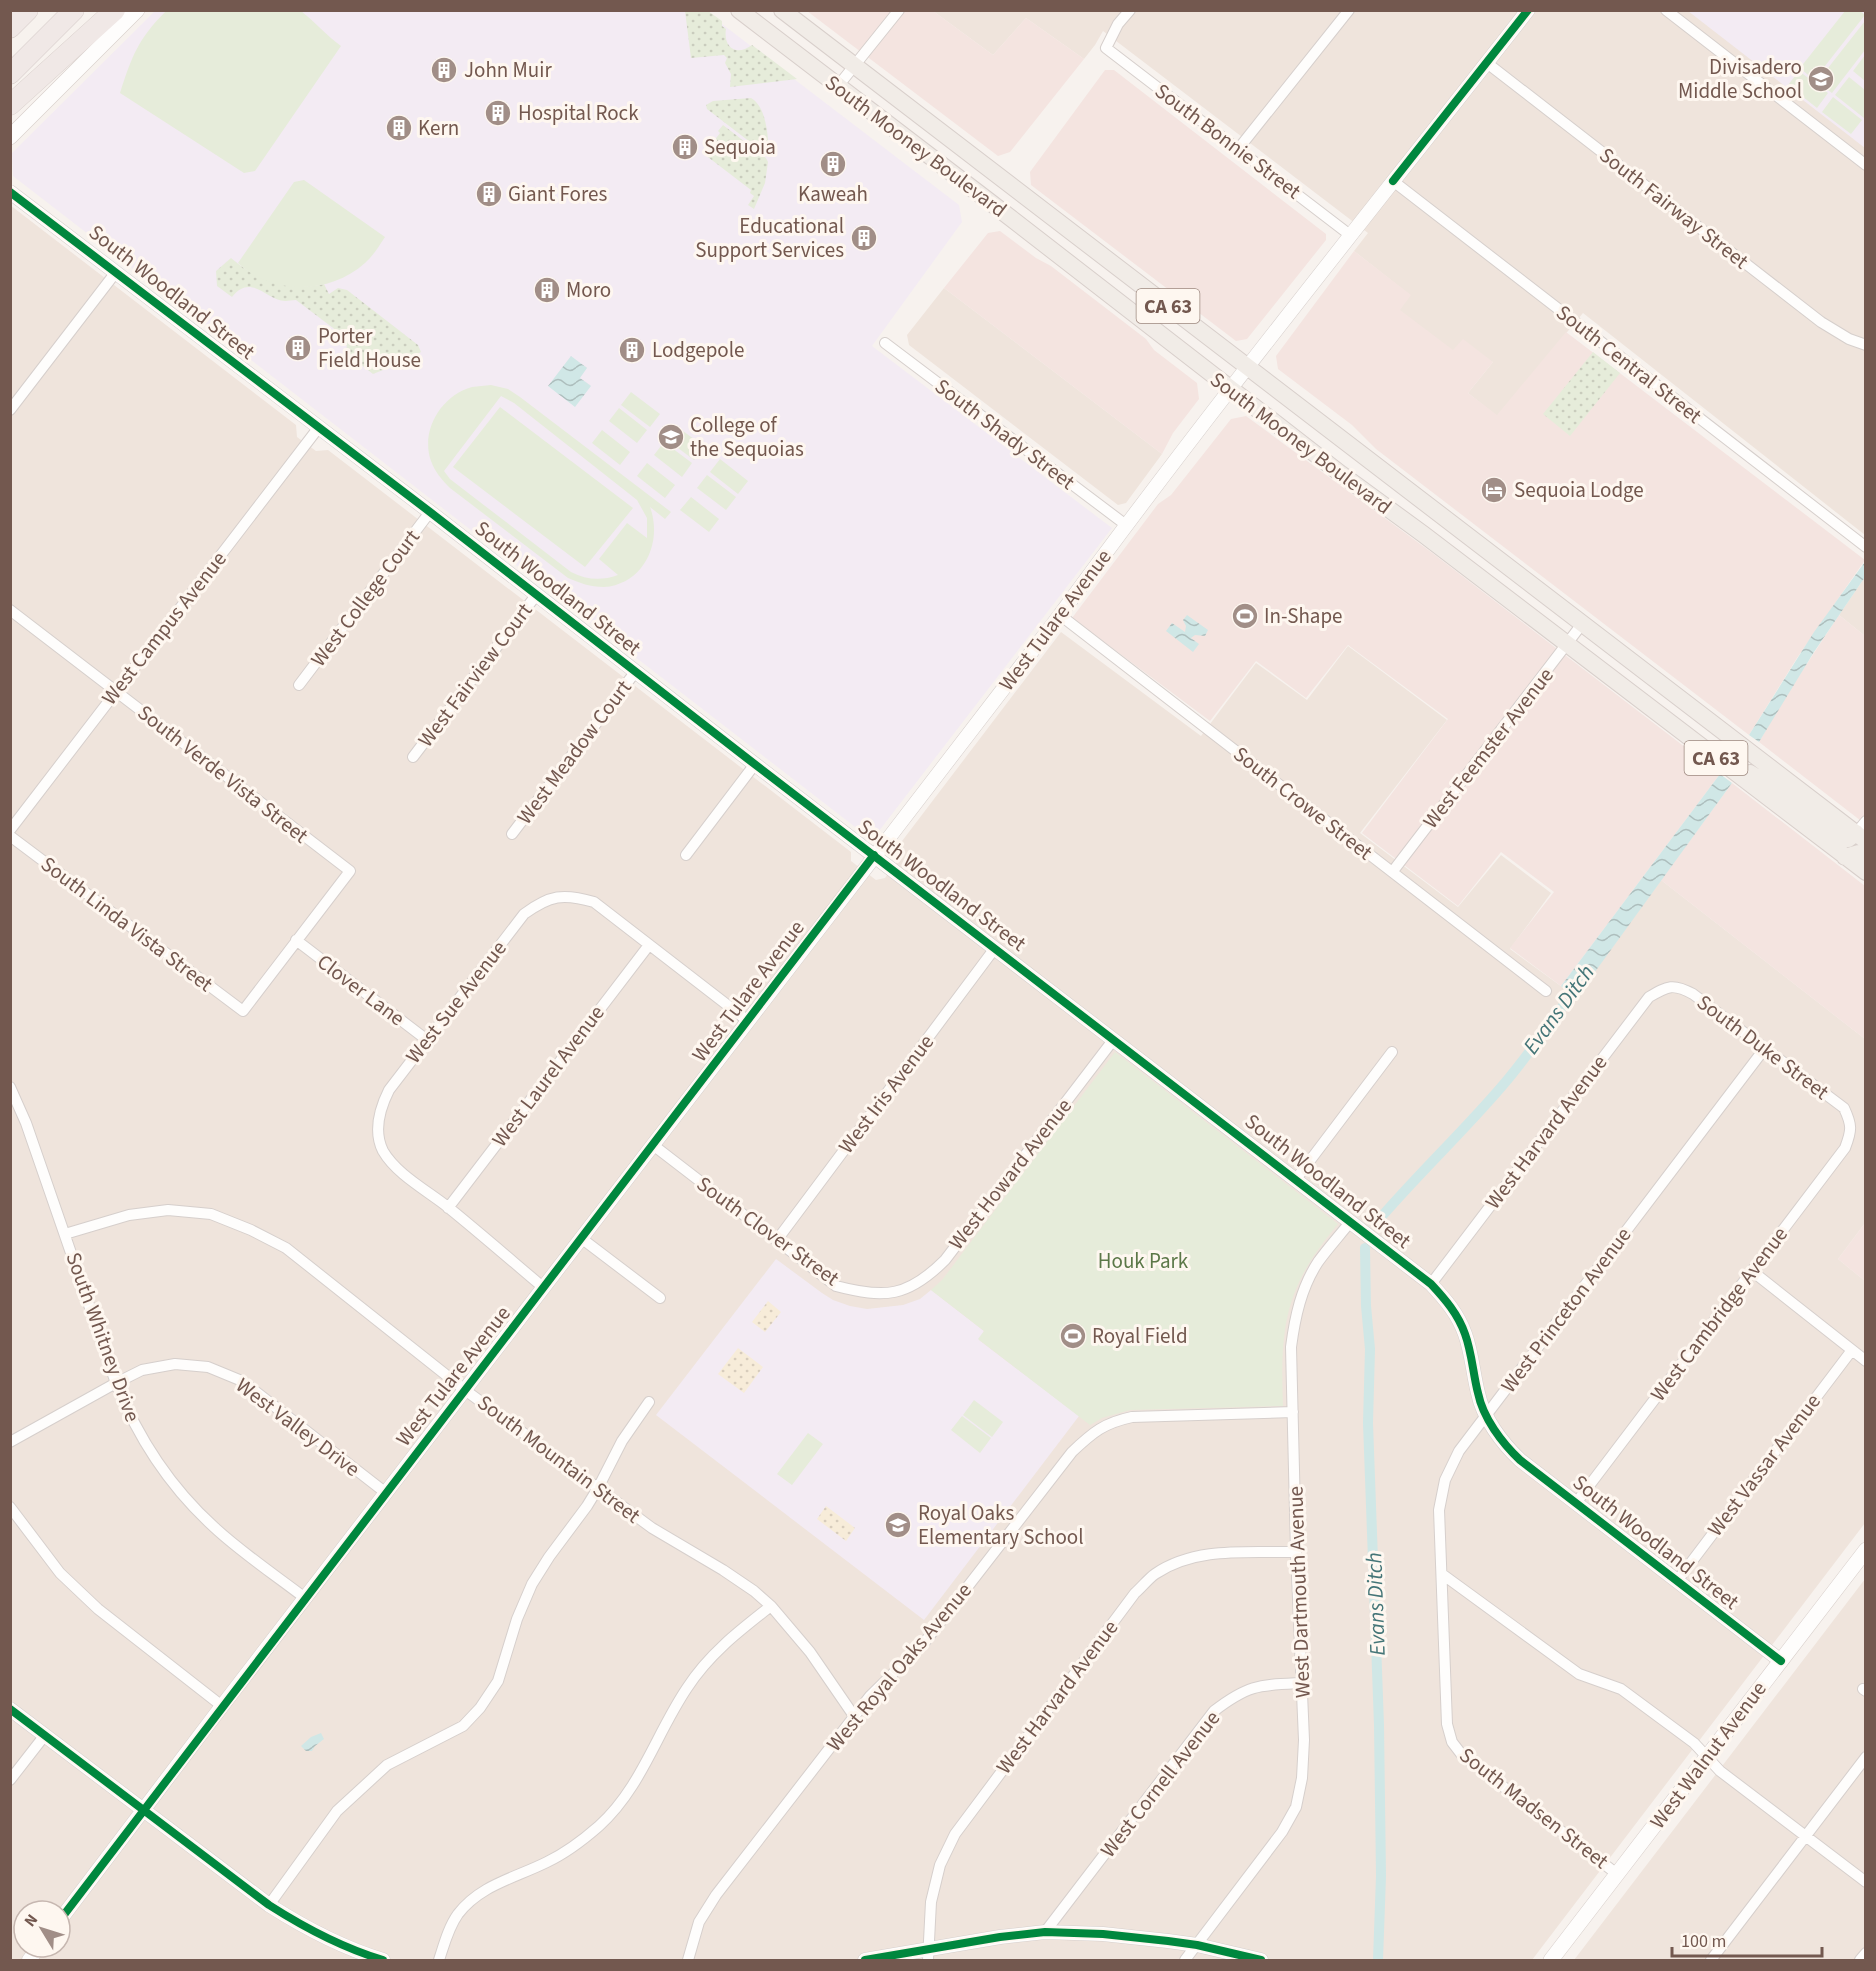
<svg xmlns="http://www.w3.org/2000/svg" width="1876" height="1971" font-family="'Source Sans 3',sans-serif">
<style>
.residential{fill:#efe4dc;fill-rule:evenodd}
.commercial{fill:#f4e4e0}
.education{fill:#f3ebf3}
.grass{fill:url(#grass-dots)}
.sand{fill:url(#sand-dots)}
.green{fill:#e6ecda;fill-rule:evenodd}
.water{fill:url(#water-waves)}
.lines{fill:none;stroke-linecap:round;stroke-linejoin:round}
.canal{stroke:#d0e7e6;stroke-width:10}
.minor-casing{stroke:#d6cfcc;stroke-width:12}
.tertiary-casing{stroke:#d6cfcc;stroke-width:15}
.secondary-casing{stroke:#d7ceca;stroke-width:16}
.primary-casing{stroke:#d8cfcb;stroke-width:18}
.motorway-casing{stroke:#d8cfcb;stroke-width:21}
.minor{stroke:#fefdfc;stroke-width:10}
.tertiary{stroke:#fefdfc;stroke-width:14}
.secondary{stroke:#fefdfc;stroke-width:15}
.primary{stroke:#f1ece7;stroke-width:16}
.motorway{stroke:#f0e8e6;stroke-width:20}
.cycleway-casing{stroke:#fef7f0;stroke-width:11}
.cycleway{stroke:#00873e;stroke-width:8}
.labels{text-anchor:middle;stroke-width:6;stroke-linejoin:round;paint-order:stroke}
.shield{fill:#fef7f0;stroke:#9d887f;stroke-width:1.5}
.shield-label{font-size:20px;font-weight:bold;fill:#73584f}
.poi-label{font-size:21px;fill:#73584f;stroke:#fef7f0;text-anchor:start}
.street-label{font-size:21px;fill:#73584f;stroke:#fef7f0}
.park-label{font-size:21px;fill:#5c7848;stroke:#fef7f0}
.water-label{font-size:22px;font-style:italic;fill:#447577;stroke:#fef7f0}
</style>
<defs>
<pattern id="grass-dots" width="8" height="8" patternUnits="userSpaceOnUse" patternTransform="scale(1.5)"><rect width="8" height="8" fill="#e6ecda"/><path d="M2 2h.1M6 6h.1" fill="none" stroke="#c9ccbd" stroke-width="1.8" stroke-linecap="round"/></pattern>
<pattern id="sand-dots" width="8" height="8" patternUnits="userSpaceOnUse" patternTransform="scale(1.5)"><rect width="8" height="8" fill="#f7ecd9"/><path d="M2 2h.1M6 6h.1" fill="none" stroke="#d7ccbc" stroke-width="1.8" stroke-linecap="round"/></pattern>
<pattern id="water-waves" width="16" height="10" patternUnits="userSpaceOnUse" patternTransform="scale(1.5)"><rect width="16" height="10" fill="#d0e7e6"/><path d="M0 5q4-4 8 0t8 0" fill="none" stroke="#adbebd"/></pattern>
</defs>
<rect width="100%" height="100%" fill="#f7f2ee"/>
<!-- residential -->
<path class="residential" d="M933,11h932v524l-282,-222 -86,103 -29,-23 25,-31 -40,-11 -54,-41 11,-15 -56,-44 14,-18 -265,-202 -8,14 -11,14 -58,-41 -33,37z
M10,205l286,220 1,12 19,14 12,-1 523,402v9l25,19 9,-2 14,-20v-13l162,-213 140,104 55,-73 51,37 41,-54 99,74 -87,113 98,74 43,-52 50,38 -41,56 66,48 85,-117 204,159v184l-27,36 27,22v242l-333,437h-1521zM24,1911h36v36h-36z
M944,288l218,166 -36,49 -8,2 -209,-160 -2,-10z
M1865,577v59l-26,-21z
M1865,1579v381h-291z"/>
<!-- commercial -->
<path class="commercial" d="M807,11h126l60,44 33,-37 58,41 -74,93 -12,4z
M1105,70h9l212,164v6l-79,99 -11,2 -205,-156 -1,-13z
M1000,231l36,27 15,8 95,73 8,11 43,33 2,16 -26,34 -11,21 -218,-166 44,-55z
M1354,251l57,44 -11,15 53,40 10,-11 30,23 -25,31 29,22 69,-83 299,228 -68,98 -48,77 -373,-286 -24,-24 -74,-56 -2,-13z
M1246,416l185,136 289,222 -159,212 -51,-38 44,-56 -53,-40 -43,54 -96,-73 86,-114 -100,-74 -42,53 -50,-37 -46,60 -138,-103 86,-114 13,-9 60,-76z
M1839,615l26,21v188l-106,-82 28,-48z
M1732,783l133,103v153l-204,-159z
M1865,1223v58l-27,-22z"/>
<!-- education -->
<path class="education" d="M155,11h550l254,194 3,17 -90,124 240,182 -240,312 -859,-664 -1,-23z
M1688,11h177v137z
M776,1259l46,34 11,7 17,6 17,3 36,-4 17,-6 11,-9 53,41 -5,9 100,76 -155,204 -268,-205z"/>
<!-- grass -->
<path class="grass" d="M685,11h23l14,10v5l4,3c-3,18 10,28 26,16l45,34 -67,8 1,-13 -6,-11 2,-5 -3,-3 -33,3z
M751,98c16,9 17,39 18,56l-2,1 -60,-46 -1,-4 7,-4z
M723,125l43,33 2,4 -3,21 -11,26 -6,-4 6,-9 -4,-3 1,-3 -47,-36 16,-21 -2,-2z
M231,258c27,23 57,34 93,26l5,10 9,-6 9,2 71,55 3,7 -18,10 -30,12 -27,-21 1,-10 -6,-9 -45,-34c-4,0 -7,1 -10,1 -19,1 -34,-29 -54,-4l-15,-11 -1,-15z
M1593,352l27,21 -50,63 -27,-22z"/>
<!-- sand -->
<path class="sand" d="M768,1301l13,11 -16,20 -13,-10z
M738,1348l25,19 -19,26 -26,-19z
M826,1506l29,22 -9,13 -29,-22z"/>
<!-- green -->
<path class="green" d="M166,11h135c14,11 25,24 40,35l-86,125 -11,2 -124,-80c12,-37 18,-54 46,-82z
M1845,11h15l5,4 -51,65 -14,-12z
M1865,21v29l-33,43 -15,-11z
M1865,55v26l-12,-10z
M1799,71l29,22 -11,15 -29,-23z
M1849,77l16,13 -1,28 -29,-23z
M1833,97l29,23 -11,14 -29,-22z
M304,180l81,57c-6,9 -12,19 -20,26 -36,32 -92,32 -127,0l56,-81z
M491,385l17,4 12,8 151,115 -6,7 -15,-12c13,35 -6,77 -46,80 -14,0 -24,-4 -36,-9l-118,-90c-8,-8 -15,-16 -19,-27 -11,-31 11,-66 41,-74 6,-1 13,-1 19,-2zM501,396l13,7 123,97 10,18v20l-20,-15 -28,36 19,16c-17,6 -31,5 -47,-3l-121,-93 -6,-8z
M631,392l29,22 -10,13 -29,-22z
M500,407l133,101 -48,59 -132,-100z
M619,408l28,22 -10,13 -28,-22z
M676,426l29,21 -11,13 -28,-21z
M602,430l28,22 -10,13 -28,-22z
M664,442l28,21 -10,14 -28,-22z
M720,459l28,22 -10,13 -28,-22z
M647,463l28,22 -10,13 -28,-22z
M707,475l29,22 -10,13 -29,-22z
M691,497l28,22 -10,13 -29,-22z
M1115,1052l223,172c-53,63 -58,101 -55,182l-153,4 -28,8 -12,7 -112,-86 6,-8 -53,-41 11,-10z
M974,1400l29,22 -11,15 -29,-22z
M962,1416l29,22 -11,15 -29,-23z
M808,1433l15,11 -31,41 -15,-11z"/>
<!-- water -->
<path class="water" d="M571,356l16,12 -7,10 11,8 -16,21 -27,-21z
M1864,563l1,2v12l-51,75 -55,90 -10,-7 65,-103z
M1187,615l21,15 -3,6 -10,-1 -4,3 8,6 -6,8 -27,-21 6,-8 13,9 1,-6 -3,-6z
M1720,774l12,9 -156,215 -15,-12z
M321,1733l3,6 -9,7 -3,5h-6l-5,-5 10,-9z"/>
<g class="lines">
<!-- canal -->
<path class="canal" d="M1376,1223c41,-48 87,-91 127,-138 28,-33 52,-68 77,-103
M1365,1248l1,58 4,43 -2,74 11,302 2,151 -3,84"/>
<!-- minor casing -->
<g class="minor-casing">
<path id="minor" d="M1130,10l-12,14 -12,24 244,187
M1666,10l200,155
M1487,63l334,259 28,17 17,6
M838,86l61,-76
M1239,148l110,-138
M1393,181l473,366
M885,343l241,182
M10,410l106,-138
M10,610l340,261 -107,140 -233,-175
M1060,615l486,376
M299,685l131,-173
M413,757l124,-163
M10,830l309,-403
M1856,833l10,-12
M512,834l124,-163
M686,855l69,-91
M1393,871l189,-247
M296,940l131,100
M10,1087l16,36 90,260c22,55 54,104 98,144 28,26 61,48 91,71
M653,1145l183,141c49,13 72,11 109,-26l169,-221
M1296,1179l96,-127
M448,1208l201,-263
M65,1234l64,-19 39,-5 43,4 40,16 35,18 179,142 187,138 71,42 31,21 17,15 39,46 44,64
M581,1238l79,60
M777,1240l218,-292
M1752,1271l114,90
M1431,1284l218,-287c19,-11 24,-14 44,-3l151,114c8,17 8,22 1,40l-269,355
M544,1288c-32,-27 -63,-54 -95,-80 -21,-17 -52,-33 -66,-57 -10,-20 -3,-43 6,-61l135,-176c26,-19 39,-21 70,-12l154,119
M10,1442l106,-59 26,-13 33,-6 33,3 34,14 144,112
M10,1507l50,66 38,36 124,97
M1442,1574l137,100 42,15 73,54 26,28 146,111
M1677,1581l175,-231
M1863,1689l3,2
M10,1780l35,-45
M1617,1874l-155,-119 -10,-13 -5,-18 -8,-214 6,-30 14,-29 306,-403
M269,1905l68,-94 50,-46 76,-39 17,-18 18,-27 19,-62 15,-35 17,-27 38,-51 11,-18 24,-47 27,-39
M1045,1932l169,-221c35,-27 46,-26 88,-28
M439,1960c5,-15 9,-32 19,-46 22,-29 57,-36 89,-52 19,-9 36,-22 52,-36 42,-38 57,-92 88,-138 22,-34 52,-57 84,-82
M688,1960l11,-38 17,-27 154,-199 54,-53 148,-191c21,-20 32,-29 60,-35l161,-5
M928,1960l3,-58 9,-37 15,-31 180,-241c7,-6 13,-14 20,-19 41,-28 94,-21 141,-22
M1185,1960l97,-128 14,-25 6,-29 2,-38 -8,-188 -5,-205c4,-30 10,-59 27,-85 10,-14 22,-27 33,-41
M1711,1960l155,-203
M1860,1960l6,-7"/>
</g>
<!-- tertiary casing -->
<g class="tertiary-casing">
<path id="tertiary" d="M10,192l420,320 318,247 683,525c14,15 27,30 34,50 7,19 8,40 13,59 5,25 24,50 42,67l261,201
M10,1709l259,196c36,23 74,43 114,55
M60,1920l162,-214 838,-1091c150,-206 311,-404 468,-605
M29,1960l10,-13
M865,1960l135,-23 45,-5 58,2 65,7 29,4 64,15"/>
</g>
<!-- secondary casing -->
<g class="secondary-casing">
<path id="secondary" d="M10,137l127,-127
M1551,1960l315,-410"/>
</g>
<!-- primary casing -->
<g class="primary-casing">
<path id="primary" d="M739,10l251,192 351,272 82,60 443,338
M782,10l1084,831
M1750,773l20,12 67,51 11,3 8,-6
M1845,857l14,-4 7,2"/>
</g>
<!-- motorway casing -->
<g class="motorway-casing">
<path id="motorway" d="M10,28l18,-18
M10,74l64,-64
M10,105l105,-95"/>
</g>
<!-- minor -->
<use href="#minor" class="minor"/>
<!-- tertiary -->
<use href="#tertiary" class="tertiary"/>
<!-- secondary -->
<use href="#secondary" class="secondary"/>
<!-- primary -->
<use href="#primary" class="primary"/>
<!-- motorway -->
<use href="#motorway" class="motorway"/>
<!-- cycleway casing -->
<g class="cycleway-casing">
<path id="cycleway" d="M1393,181l135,-171
M10,192l420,320 318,247 683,525c14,15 27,30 34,50 7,19 8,40 13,59 5,25 24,50 42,67l261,201
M10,1709l259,196c36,23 74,43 114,55
M60,1920l814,-1065
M865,1960l135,-23 45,-5 58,2 65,7 29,4 64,15"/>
</g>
<!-- cycleway -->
<use href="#cycleway" class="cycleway"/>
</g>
<!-- icons -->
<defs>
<g id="building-disc" transform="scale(1.35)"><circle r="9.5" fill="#a18e87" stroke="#fef7f0"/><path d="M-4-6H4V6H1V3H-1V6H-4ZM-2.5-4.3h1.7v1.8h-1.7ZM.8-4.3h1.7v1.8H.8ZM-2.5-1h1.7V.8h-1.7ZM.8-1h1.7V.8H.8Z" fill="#fff"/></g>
<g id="school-disc" transform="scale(1.35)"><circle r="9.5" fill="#a18e87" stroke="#fef7f0"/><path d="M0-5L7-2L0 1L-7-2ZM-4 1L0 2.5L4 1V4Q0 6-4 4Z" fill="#fff"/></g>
<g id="university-disc" transform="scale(1.35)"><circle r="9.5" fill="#a18e87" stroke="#fef7f0"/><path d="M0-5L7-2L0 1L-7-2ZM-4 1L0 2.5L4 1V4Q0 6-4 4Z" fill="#fff"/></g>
<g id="hotel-disc" transform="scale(1.35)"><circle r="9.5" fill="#a18e87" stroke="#fef7f0"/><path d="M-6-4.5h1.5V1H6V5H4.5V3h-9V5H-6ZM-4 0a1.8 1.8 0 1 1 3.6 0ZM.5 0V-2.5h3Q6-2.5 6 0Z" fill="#fff"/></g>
<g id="stadium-disc" transform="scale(1.35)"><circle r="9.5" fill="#a18e87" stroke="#fef7f0"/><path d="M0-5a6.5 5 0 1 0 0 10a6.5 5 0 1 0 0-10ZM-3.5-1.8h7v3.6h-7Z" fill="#fff"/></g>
</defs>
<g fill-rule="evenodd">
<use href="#building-disc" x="444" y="70"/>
<use href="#school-disc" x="1821" y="79"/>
<use href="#building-disc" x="498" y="113"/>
<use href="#building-disc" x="399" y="128"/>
<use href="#building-disc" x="685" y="147"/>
<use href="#building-disc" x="833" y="164"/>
<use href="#building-disc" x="489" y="194"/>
<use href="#building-disc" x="864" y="238"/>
<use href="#building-disc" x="547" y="290"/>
<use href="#building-disc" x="298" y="348"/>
<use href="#building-disc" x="632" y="350"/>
<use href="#university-disc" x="671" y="437"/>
<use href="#hotel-disc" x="1494" y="490"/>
<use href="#stadium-disc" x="1245" y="616"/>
<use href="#stadium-disc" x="1073" y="1336"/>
<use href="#school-disc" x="898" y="1525"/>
</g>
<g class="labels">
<!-- shield labels -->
<g class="shield">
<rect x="1136.5" y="289" width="63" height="34" rx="4.5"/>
<rect x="1684.5" y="741" width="63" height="34" rx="4.5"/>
</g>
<g class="shield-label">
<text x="1168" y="313">CA 63</text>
<text x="1716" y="765">CA 63</text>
</g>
<!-- poi labels -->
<g class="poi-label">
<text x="1802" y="74" text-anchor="end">Divisadero<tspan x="1802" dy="24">Middle School</tspan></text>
<text x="464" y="77">John Muir</text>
<text x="518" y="120">Hospital Rock</text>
<text x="418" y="135">Kern</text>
<text x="704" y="154">Sequoia</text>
<text x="508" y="201">Giant Fores</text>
<text x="833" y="201" text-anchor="middle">Kaweah</text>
<text x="844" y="233" text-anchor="end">Educational<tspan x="844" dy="24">Support Services</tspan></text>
<text x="566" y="297">Moro</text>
<text x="318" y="343">Porter<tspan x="318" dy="24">Field House</tspan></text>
<text x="652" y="357">Lodgepole</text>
<text x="690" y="432">College of<tspan x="690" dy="24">the Sequoias</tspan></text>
<text x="1514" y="497">Sequoia Lodge</text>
<text x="1264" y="623">In-Shape</text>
<text x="1092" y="1343">Royal Field</text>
<text x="918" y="1520">Royal Oaks<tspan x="918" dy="24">Elementary School</tspan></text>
</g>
<!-- street labels -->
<g class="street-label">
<text transform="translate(1228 141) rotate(37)" y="7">South Bonnie Street</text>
<text transform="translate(916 146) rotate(37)" y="7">South Mooney Boulevard</text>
<text transform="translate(1674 208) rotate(38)" y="7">South Fairway Street</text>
<text transform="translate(172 292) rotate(38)" y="7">South Woodland Street</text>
<text transform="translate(1629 364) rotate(38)" y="7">South Central Street</text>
<text transform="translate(1005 434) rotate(37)" y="7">South Shady Street</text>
<text transform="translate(1301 443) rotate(37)" y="7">South Mooney Boulevard</text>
<text transform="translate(558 588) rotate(38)" y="7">South Woodland Street</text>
<text transform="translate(365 598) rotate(-53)" y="7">West College Court</text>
<text transform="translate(1055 620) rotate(-53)" y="7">West Tulare Avenue</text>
<text transform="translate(164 628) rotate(-52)" y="7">West Campus Avenue</text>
<text transform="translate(475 675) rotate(-53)" y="7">West Fairview Court</text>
<text transform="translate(1488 748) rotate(-52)" y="7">West Feemster Avenue</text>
<text transform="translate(574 752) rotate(-53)" y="7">West Meadow Court</text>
<text transform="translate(223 774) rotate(38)" y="7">South Verde Vista Street</text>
<text transform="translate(1303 803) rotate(38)" y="7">South Crowe Street</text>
<text transform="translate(942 885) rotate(37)" y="7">South Woodland Street</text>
<text transform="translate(127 924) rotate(37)" y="7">South Linda Vista Street</text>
<text transform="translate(361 990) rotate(37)" y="7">Clover Lane</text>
<text transform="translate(748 991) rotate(-53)" y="7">West Tulare Avenue</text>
<text transform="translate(456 1002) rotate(-52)" y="7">West Sue Avenue</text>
<text transform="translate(1763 1047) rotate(37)" y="7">South Duke Street</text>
<text transform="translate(548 1076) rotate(-53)" y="7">West Laurel Avenue</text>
<text transform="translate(886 1094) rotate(-53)" y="7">West Iris Avenue</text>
<text transform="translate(1546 1132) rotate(-53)" y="7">West Harvard Avenue</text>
<text transform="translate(1010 1174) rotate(-52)" y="7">West Howard Avenue</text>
<text transform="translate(1328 1181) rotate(38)" y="7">South Woodland Street</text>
<text transform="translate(768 1231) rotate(36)" y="7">South Clover Street</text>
<text transform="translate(1566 1310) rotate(-53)" y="7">West Princeton Avenue</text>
<text transform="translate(1719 1314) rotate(-53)" y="7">West Cambridge Avenue</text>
<text transform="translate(103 1337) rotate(70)" y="7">South Whitney Drive</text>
<text transform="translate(453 1376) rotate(-52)" y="7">West Tulare Avenue</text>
<text transform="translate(298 1427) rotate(37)" y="7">West Valley Drive</text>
<text transform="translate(559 1459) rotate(37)" y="7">South Mountain Street</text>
<text transform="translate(1764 1465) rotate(-53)" y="7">West Vassar Avenue</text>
<text transform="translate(1656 1542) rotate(38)" y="7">South Woodland Street</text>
<text transform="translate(1299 1592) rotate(-92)" y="7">West Dartmouth Avenue</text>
<text transform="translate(899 1667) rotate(-50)" y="7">West Royal Oaks Avenue</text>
<text transform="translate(1057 1697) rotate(-53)" y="7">West Harvard Avenue</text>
<text transform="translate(1708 1755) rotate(-53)" y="7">West Walnut Avenue</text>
<text transform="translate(1160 1784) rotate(-52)" y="7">West Cornell Avenue</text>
<text transform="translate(1534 1808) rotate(38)" y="7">South Madsen Street</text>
</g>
<!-- park labels -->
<g class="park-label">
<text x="1143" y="1268">Houk Park</text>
</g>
<!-- water labels -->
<g class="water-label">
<text transform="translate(1558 1009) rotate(-54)" y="8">Evans Ditch</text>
<text transform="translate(1375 1604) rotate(-92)" y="8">Evans Ditch</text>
</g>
</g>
<!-- border -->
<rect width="1876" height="1971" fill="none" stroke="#73584f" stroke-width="24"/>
<!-- north arrow -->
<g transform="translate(42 1929) rotate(308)"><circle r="28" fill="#fef7f0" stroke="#c6b7b0" stroke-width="1.5"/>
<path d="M0-4.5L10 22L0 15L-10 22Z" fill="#a18e87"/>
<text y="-9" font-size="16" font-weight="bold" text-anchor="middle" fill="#73584f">N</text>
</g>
<!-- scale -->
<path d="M1672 1947v9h150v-9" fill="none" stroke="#73584f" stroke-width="3"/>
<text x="1681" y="1947" font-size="18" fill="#73584f" stroke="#fef7f0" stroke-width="4.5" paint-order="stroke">100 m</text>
</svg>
